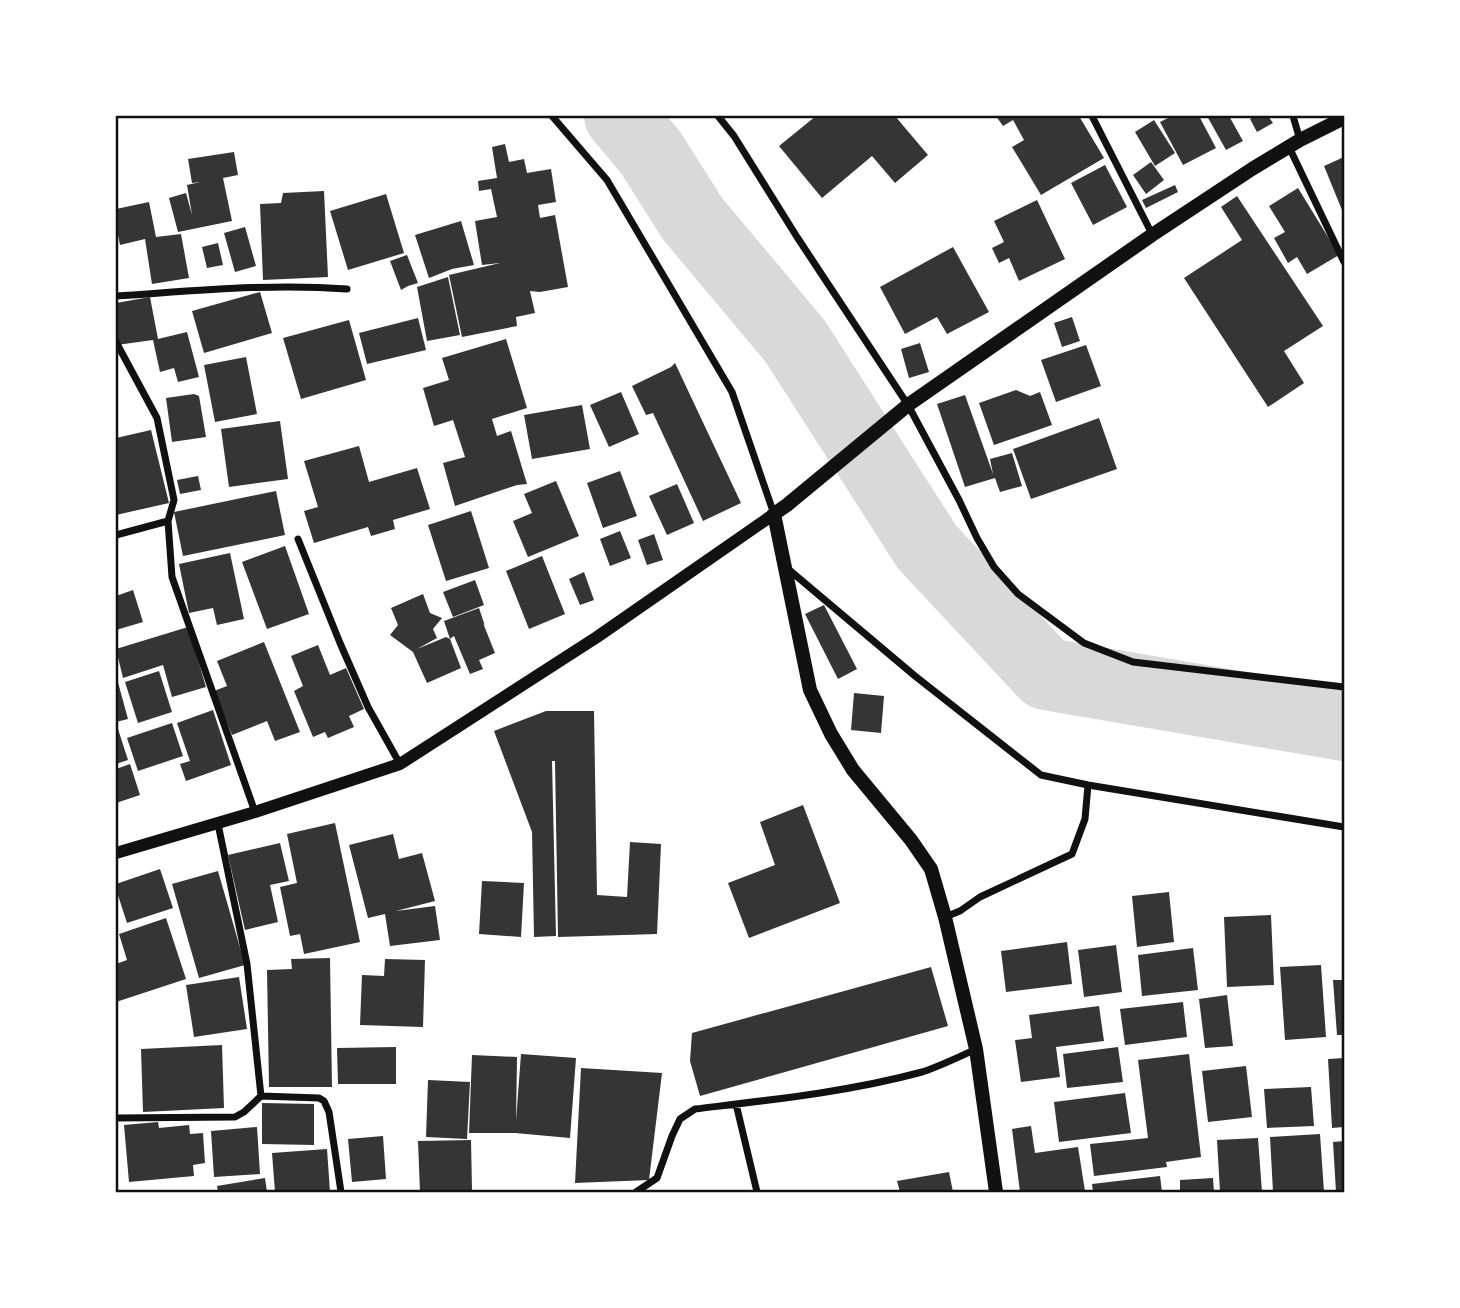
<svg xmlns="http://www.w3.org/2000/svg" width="1460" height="1308" font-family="'Titillium Web',sans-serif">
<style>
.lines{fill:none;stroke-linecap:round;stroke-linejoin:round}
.river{stroke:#d9d9d9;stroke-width:72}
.building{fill:#353535}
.minor{stroke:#111;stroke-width:7}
.tertiary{stroke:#111;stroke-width:12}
.secondary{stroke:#111;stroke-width:14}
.neatline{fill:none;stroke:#111;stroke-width:2.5}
</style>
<rect width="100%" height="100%" fill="#fff"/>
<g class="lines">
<!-- river -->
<path class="river" d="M620,116l31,37 41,65 103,123 132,206 119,127 298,51"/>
</g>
<!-- building -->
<path class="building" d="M816,116h79l33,39 -33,28 -23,-27 -50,42 -43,-52z
M996,116h83l25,42 -63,37 -29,-48 12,-7 -11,-20 -10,6z
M1172,116h27l17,32 -33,17 -23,-43z
M1207,116h22l14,25 -17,9z
M1256,116h12l5,7 -16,9 -7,-13z
M1154,120l21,33 -20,13 -20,-34z
M505,144l4,18 15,-3 3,14 24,-4 5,33 -18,3 2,13 15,-3 13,72 -28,5 -10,-1 5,22 -19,4 1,9 -55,11 -13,-62 51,-12 -18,2 -7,-44 22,-4 -6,-28 -12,2 -1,-10 19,-3 -5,-31z
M234,152l4,23 -15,3 9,43 -54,11 -9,-34 17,-5 6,22 -5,-30 13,-3 -8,1 -4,-24z
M1344,157v58l-20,-49z
M1151,162l13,18 -18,14 -13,-19z
M1105,165l22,42 -34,18 -22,-42z
M1175,185l3,7 -32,16 -4,-8z
M1298,188l41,67 -32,19 -10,-17 -9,6 -14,-25 11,-6 -16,-26z
M324,191l4,86 -65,3 -3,-76 21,-1 2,-10z
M386,194l18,59 -56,17 -18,-59z
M1237,196l86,130 -39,25 20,32 -36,24 -84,-129 58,-38 -21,-33z
M1037,200l28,59 -46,22 -10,-23 -10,5 -7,-15 12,-6 -10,-21z
M149,202l7,35 25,-3 8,44 -37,6 -7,-45 -25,6 -4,-20v-16z
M461,221l13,44 -22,4 -23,9 -14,-43z
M245,227l11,39 -21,6 -11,-39z
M218,243l5,22 -16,3 -5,-21z
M953,247l36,65 -42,22 -10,-17 -32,17 -25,-47z
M407,255l11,28 -10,3 -7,4 -11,-29z
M448,277l12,58 -33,6 -10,-54z
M260,292l12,41 -68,20 -12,-42z
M150,297l8,42 29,-7 12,45 -21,5 -4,-14 -14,4 -7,-32 -36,5 -1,-42z
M1072,317l8,24 -18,6 -8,-24z
M418,318l8,32 -59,14 -8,-31z
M349,320l17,60 -65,19 -18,-61z
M506,339l21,69 -35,11 5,17 14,-5 16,53 -10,1 -62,21 -12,-43 22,-6 -12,-37 -19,6 -11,-38 26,-8 -7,-22z
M920,343l9,29 -20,6 -8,-29z
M1086,345l15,41 -45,16 -15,-42z
M246,357l11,57 -42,8 -11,-57z
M675,363l66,140 -38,18 -50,-108 -7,2 -14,-29 39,-19z
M1016,390l14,6 10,-4 12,33 -58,20 -15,-42z
M621,392l18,42 -30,13 -19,-42z
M194,394l5,2 7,41 -34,5 -6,-44z
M965,395l28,79 -3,-15 22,-6 10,33 -22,6 -5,-14 -30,9 -28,-83z
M582,405l8,44 -58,10 -8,-44z
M1099,418l18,51 -86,30 -18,-50z
M280,421l8,58 -59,8 -8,-58z
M151,430l18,73 -53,12v-77z
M359,446l10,36 48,-14 13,41 -37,11 2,9 -24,7 -3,-9 -54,16 -10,-32 14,-4 -14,-46z
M620,471l17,45 -34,12 -16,-45z
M198,476l3,14 -21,4 -3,-14z
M556,481l23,55 -51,21 -15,-36 19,-8 -8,-19z
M677,484l17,39 -27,12 -18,-39z
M276,491l9,44 -102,21 -9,-44z
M471,511l18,57 -43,13 -18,-56z
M620,531l11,27 -21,8 -10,-27z
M654,534l9,26 -16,5 -9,-25z
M285,546l24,68 -42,15 -25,-67z
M230,553l14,66 -27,6 -4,-17 -24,5 -10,-49z
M542,556l23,58 -36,15 -23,-58z
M584,572l10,28 -14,5 -11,-26z
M475,580l9,25 -31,12 -10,-25z
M133,590l10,32 -27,8v-34z
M423,594l7,19 12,5 -9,11 4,9 -20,11 29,-12 4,2 11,29 -34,15 -14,-31 -23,-17 8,-10 -7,-17z
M824,605l33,64 -19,10 -33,-65z
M479,608l6,18 -2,-3 12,30 -16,7 4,9 -13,5 -16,-38 -4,3 -6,-18z
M188,627l18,60 -34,10 -9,-32 -40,13 -7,-29z
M264,642l36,90 -25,9 -8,-20 -35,14 -18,-44 13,-5 -10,-25z
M318,645l12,30 16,-7 18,41 -15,7 5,11 -26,11 -3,-6 -12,5 -19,-46 9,-5 -12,-30z
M159,671l13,41 -34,11 -13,-41z
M116,675l12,44 -12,3z
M854,693l30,3 -3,37 -30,-3z
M213,710l18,55 -45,16 -6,-17 10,-3 -13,-38z
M546,711h48l3,184 30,2 3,-55 31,2 -4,90 -99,3 -3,-176h-3l4,175 -22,1 -2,-105 -38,-101z
M172,723l11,33 -45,15 -11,-33z
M116,729h2l10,31 -12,4z
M130,764l10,31 -24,8v-34z
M803,805l37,98 -91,35 -21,-55 47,-18 -15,-43z
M335,823l25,119 -56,12 -4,-20 -10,2 -10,-49 17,-4 -10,-49z
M393,834l6,25 23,-6 13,48 -39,10 39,-5 5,34 -50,6 -5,-32 -17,4 -19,-73z
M280,843l9,38 -19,4 8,37 -33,8 -17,-75z
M160,869l13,39 -46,15 -11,-34v-5z
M218,871l27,94 -46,13 -27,-94z
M482,881l42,2 -3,54 -42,-3z
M1169,892l5,50 -37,5 -5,-51z
M1271,915l3,70 -47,2 -3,-70z
M166,918l20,61 -70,23v-38l11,-4 -8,-26z
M1067,942l5,42 -66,8 -5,-41z
M1116,945l6,47 -38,5 -6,-47z
M1193,948l5,42 -56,6 -4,-41z
M330,958l2,129h-63l-2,-117 25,-1 -1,-10z
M385,959l40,1 -2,67 -63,-2 2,-50 22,1z
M1321,965l5,72 -41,3 -5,-73z
M931,967l17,59 -248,70 -10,-35 2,-28z
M239,977l8,52 -53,8 -8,-52z
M1333,980h11v55h-7z
M1227,995l6,51 -28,2 -6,-49z
M1183,1002l4,35 -62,8 -5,-36z
M1099,1006l5,35 -48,6 4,30 -39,5 -6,-42 17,-2 -3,-23z
M222,1045l2,63 -81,4 -2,-63z
M396,1047v37h-58l-1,-36z
M1118,1047l5,35 -56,6 -4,-34z
M521,1054l55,4 -6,80 -55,-5h-46l3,-78 45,2 -1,64z
M1189,1054l12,103 -35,5 1,5 -73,9 -4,-32 58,-6 -10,-78z
M1344,1058v69l-12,1 -4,-69z
M1246,1066l6,51 -44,5 -6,-51z
M581,1068l81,5 -13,107 -74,3z
M428,1080l42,2 -3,57 -41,-2z
M1311,1087l3,39 -47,2 -3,-39z
M1125,1093l6,40 -72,9 -5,-40z
M262,1103l52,1v41l-52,-1z
M158,1122l1,6 30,-3 1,9 13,-1 2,30 -12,2 1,11 -65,6 -5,-57z
M1031,1126l4,27 43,-6 7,44 -14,1h-51l-8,-63z
M257,1127l3,47 -46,3 -3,-46z
M1320,1134l4,58h-51l-3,-55z
M383,1136l3,43 -34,3 -4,-43z
M1258,1138l4,54h-42l-3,-52z
M471,1140l1,50 -52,2 -2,-51z
M1344,1141v51h-8l-3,-50z
M327,1149l3,43h-55l-3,-39z
M949,1172l4,20h-53l-3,-11z
M1160,1176l2,16h-69l-1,-8z
M265,1178l2,14h-49l-1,-6z
M1213,1178l1,14h-34v-12z"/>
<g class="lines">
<!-- minor -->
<path class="minor" d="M552,116l55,64 125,212 42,122
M718,116l16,20 63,101 111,168 51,95 18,38 17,29 24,27 66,49 49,19 211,25
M1092,116l60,118
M1293,116l7,24
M1289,147l55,115
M116,296c77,-5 154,-13 231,-7
M116,342l41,76 17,82 -6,21 4,56 83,235
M116,535l52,-14
M298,539l42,104 28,64 32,57
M788,569l127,107 126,99 47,10 256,42
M218,824l29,140 14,132
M945,917l15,-6 20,-14 92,-43 13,-35 3,-34
M736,1104l21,88
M116,1118l119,-1 9,-5 17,-16 58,2 5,3 5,11 12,80
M636,1192l21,-14 15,-42 8,-17 15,-10c75,-9 153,-17 227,-37 18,-6 37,-15 54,-23"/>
<!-- tertiary -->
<path class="tertiary" d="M116,853l139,-41 145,-48 197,-127 177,-123"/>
<!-- secondary -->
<path class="secondary" d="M996,1192l-20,-143 -31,-132 -14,-48 -20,-29 -58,-70 -22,-36 -21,-44 -36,-176 13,-9 121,-100 244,-170 100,-66 48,-29 44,-22"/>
</g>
<!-- border -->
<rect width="1460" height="1308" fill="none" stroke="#ffffff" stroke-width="234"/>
<rect x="117" y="117" width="1226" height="1074" class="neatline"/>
</svg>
